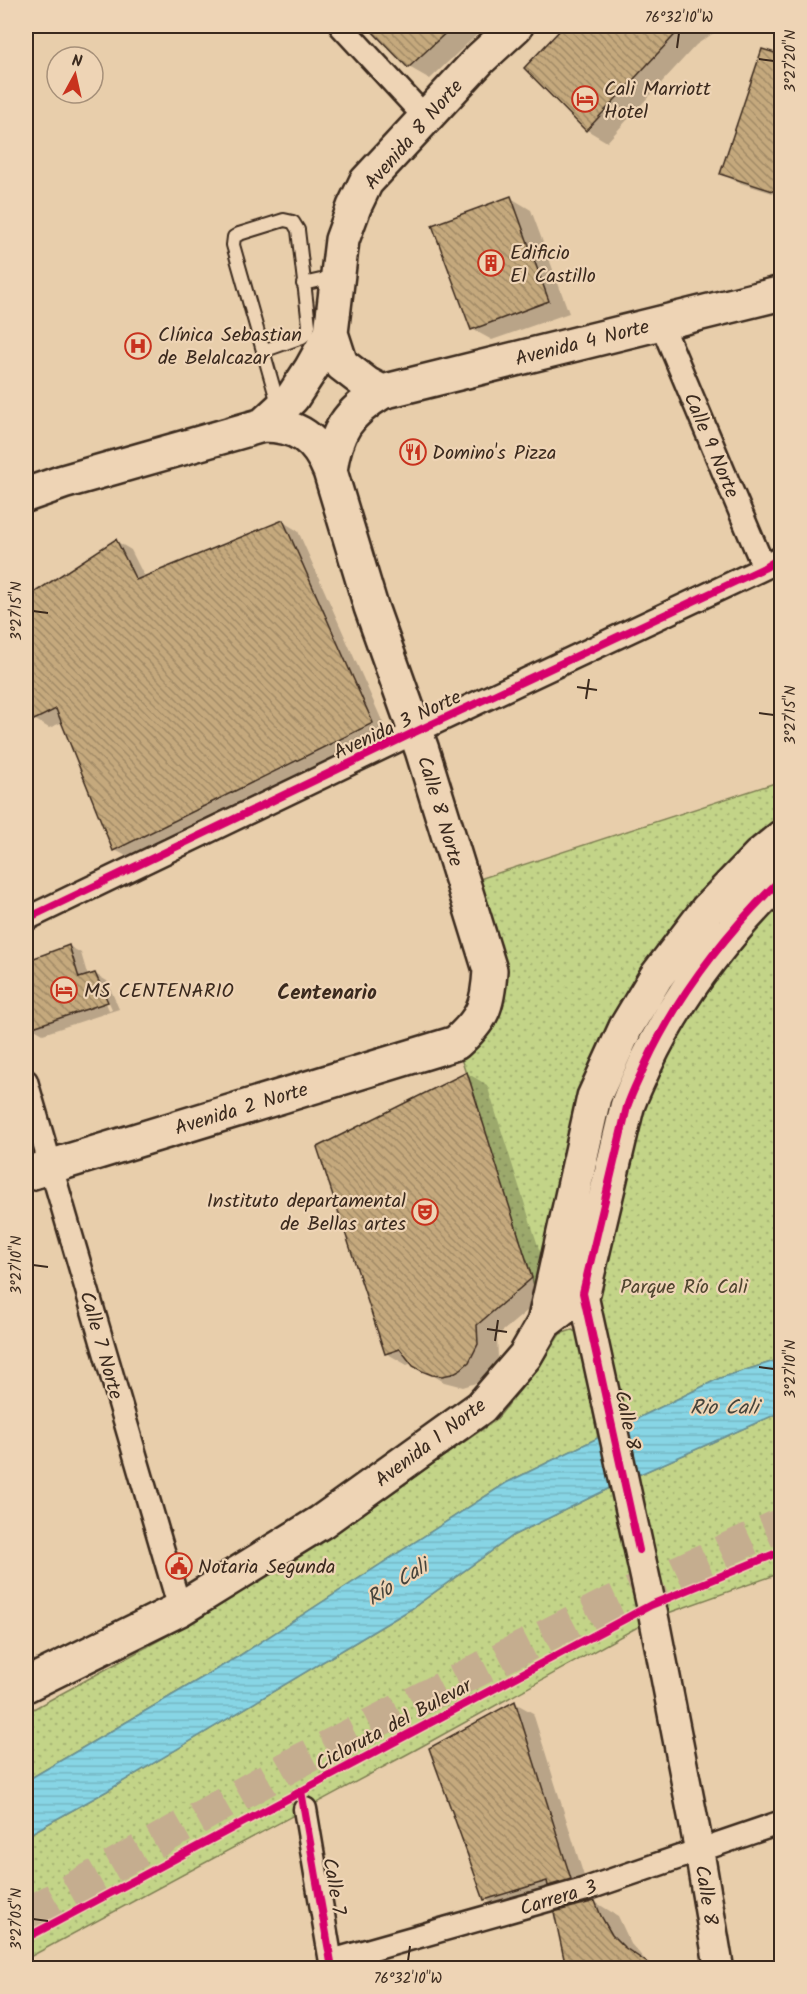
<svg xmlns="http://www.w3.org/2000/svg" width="807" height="1994" font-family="Kalam,sans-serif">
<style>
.grass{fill:url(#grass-dots);stroke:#7f7f53;stroke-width:1.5}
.water{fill:url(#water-rules);stroke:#699195;stroke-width:1.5}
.shadow{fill:#0003;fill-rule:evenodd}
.building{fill:url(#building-back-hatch);stroke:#3b2a1e;stroke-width:1.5}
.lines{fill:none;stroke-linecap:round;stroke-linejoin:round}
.primary-tunnel{stroke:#c5ad8f;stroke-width:33;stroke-dasharray:33 16;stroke-linecap:butt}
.service-casing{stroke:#3b2a1e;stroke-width:16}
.minor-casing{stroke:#3b2a1e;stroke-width:27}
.tertiary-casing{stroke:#3b2a1e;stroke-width:33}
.secondary-casing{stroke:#3b2a1e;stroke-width:38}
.primary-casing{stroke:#3b2a1e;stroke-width:38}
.service{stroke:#eed4b5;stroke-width:12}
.minor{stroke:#eed4b5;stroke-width:22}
.tertiary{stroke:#eed4b5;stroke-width:28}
.secondary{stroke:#eed4b5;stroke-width:33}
.primary{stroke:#eed4b5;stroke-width:33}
.cycleway-casing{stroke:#eed4b5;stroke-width:11}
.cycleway{stroke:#d6006c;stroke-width:8}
.ticks{fill:none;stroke:#3b2a1e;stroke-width:2}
.labels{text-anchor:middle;stroke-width:4.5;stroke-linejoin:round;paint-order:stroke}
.poi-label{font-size:20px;fill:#3b2a1e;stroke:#eed4b5;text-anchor:start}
.street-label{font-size:20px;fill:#3b2a1e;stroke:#eed4b5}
.park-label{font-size:20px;fill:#4f442e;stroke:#eed4b5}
.neighbourhood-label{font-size:21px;font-weight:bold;fill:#3b2a1e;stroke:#eed4b5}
.water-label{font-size:21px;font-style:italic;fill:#46443c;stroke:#eed4b5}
.neatline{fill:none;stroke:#3b2a1e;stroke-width:2}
.ticks-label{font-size:15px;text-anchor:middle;fill:#3b2a1e}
</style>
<defs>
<pattern id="grass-dots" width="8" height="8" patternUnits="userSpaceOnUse" patternTransform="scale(1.5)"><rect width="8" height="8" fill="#c3d488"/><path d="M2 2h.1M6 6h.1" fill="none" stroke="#a8b675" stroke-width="1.8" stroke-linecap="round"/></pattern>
<pattern id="water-rules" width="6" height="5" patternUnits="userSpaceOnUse" patternTransform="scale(1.5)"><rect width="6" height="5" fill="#87d5e5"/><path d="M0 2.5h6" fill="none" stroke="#75b7c4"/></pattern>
<pattern id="building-back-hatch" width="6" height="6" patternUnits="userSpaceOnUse" patternTransform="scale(1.5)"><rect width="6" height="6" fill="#c5a97d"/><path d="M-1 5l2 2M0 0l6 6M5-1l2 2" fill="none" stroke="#a18a66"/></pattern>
</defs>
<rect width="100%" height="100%" fill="#e8ceab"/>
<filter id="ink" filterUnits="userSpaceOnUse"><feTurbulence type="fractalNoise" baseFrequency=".0167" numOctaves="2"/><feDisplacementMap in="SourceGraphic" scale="12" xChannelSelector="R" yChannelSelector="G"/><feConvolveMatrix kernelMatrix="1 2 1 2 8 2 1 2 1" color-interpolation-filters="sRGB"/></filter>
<g filter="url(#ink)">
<!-- grass -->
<path class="grass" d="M781,781v56l-155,190 -82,296 -12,-45 -76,-235 30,-36 -22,-123z
M781,878v481l-61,19 -106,52 -31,-137 44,-186z
M572,1330l6,3 20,105 -92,45 -267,173 -213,125v-68l159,-87 145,-91 166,-115 44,-55 20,-31z
M781,1412v161l-127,45 -239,132 -389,209v-123l81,-45 304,-182 103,-74 108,-53z"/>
<!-- water -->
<path class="water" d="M781,1359v53l-159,70 -108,53 -103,74 -304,182 -81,45v-55l213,-125 267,-173 214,-105z"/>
<!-- shadow -->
<path class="shadow" d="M369,26h117l-56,53 -21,-12z
M566,26h158l-28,19 -89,97 -20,-12 -61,-62z
M782,57v139l-45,-14 -15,-9z
M511,198l20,12 38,103 -77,27 -20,-11z
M283,522l15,9 89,201 -257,126 -15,-8 -52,-128 -14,6 -15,-9 -8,-19v-100l90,-59 15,9 14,28z
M69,946l12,7 7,24 7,-3 12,7 12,28 -76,25 -12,-7 -5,-18v-46zM97,982h3l12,27 -3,1z
M467,1073l20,12 65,205 -55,46 1,21 -9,17 -7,7 -19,6 -19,-5 -31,-19 -6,2 -21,-12z
M515,1703l18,10 55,176 -85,20 -18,-10z
M595,1902l23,14 13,28 16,18 15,6h-95l-11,-55z"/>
<!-- building -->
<path class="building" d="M367,26h86l-45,42z
M564,26h119l-97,105 -62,-63z
M762,49l20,6v139l-62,-20z
M511,196l38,105 -78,29 -39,-105z
M283,520l90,203 -260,128 -57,-142 -24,12 -6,-17v-106l90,-59 20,41z
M69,945l10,33 16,-5 13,29 -78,26 -4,-14v-53z
M467,1072l65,206 -55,47 1,19 -9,18 -8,7 -9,5 -10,2 -10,-1 -10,-4 -9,-5 -13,-17 -15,5 -68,-207z
M515,1701l56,178 -23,7 -1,-5 -63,19 -55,-152z
M595,1901l6,15 11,19 12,12 31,21h-89l-12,-56z"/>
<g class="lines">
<!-- primary-tunnel -->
<path class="primary-tunnel" d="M26,1915l277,-156 299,-152 180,-83"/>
<!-- service casing -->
<g class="service-casing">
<path id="service" d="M303,284l31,-7
M263,351l39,-14 5,-4 2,-8 -11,-95 -5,-8 -9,-2 -45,14 -5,3 -1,8 46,162"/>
</g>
<!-- minor casing -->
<g class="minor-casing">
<path id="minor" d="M341,26l84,91
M661,323l103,245
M26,919l389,-187 349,-164 18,-11
M26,1081l154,528
M305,1809l27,159
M331,1961l252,-71 199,-68"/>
</g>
<!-- tertiary casing -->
<g class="tertiary-casing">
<path id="tertiary" d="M583,1293l71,325 45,231 20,119"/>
</g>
<!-- secondary casing -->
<g class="secondary-casing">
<path id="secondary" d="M331,333l10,31 26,20 15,8
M263,425l29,-27 19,-29 20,-36 11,-93 12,-33 12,-25 114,-123 36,-33
M330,471c5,-39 18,-59 52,-79l400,-99
M26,495l37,-13 200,-57c35,0 54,14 67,46l41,136 51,143 68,220c-2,36 -7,49 -34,73l-430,131"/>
</g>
<!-- primary casing -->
<g class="primary-casing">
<path id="primary" d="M544,1323l39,-30 44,-186c5,-15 12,-28 18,-42 33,-71 81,-132 137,-187
M26,1685l154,-76 141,-87 160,-115 44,-51 19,-33 50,-226 32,-70 30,-50 51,-67 52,-54 23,-19"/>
</g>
<!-- service -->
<use href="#service" class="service"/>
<!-- minor -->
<use href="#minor" class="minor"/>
<!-- tertiary -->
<use href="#tertiary" class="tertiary"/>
<!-- secondary -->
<use href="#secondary" class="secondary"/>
<!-- primary -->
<use href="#primary" class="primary"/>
<!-- cycleway casing -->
<g class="cycleway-casing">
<path id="cycleway" d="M26,919l389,-187 349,-164 18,-11
M639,1550l-56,-257 44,-186c5,-15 12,-28 18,-42 33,-71 81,-132 137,-187
M301,1791l31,177
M26,1938l625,-333 131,-54"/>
</g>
<!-- cycleway -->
<use href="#cycleway" class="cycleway"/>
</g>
</g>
<!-- ticks -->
<path class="ticks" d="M677,48l2,-15M759,59l15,2M33,611l15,2M577,687l20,3M586,699l3,-20M759,713l15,2M33,1265l15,2M487,1329l20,3M495,1341l3,-21M759,1367l15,2M33,1919l15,2M408,1961l2,-15"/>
<!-- icons -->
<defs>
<g id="hotel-ring" transform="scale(1.35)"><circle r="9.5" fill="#eed4b5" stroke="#c8321e" stroke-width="1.5"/><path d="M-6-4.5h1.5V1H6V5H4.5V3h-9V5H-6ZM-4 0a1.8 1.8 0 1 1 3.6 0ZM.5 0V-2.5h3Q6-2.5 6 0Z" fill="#c8321e"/></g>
<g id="building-ring" transform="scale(1.35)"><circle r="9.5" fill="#eed4b5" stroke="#c8321e" stroke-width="1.5"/><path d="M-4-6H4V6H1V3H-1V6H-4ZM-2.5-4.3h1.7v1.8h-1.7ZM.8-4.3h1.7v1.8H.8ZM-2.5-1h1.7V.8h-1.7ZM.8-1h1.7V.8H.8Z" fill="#c8321e"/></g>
<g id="hospital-ring" transform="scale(1.35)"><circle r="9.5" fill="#eed4b5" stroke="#c8321e" stroke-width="1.5"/><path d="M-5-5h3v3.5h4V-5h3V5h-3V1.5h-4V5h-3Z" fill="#c8321e"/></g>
<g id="restaurant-ring" transform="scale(1.35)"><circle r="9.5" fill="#eed4b5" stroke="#c8321e" stroke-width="1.5"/><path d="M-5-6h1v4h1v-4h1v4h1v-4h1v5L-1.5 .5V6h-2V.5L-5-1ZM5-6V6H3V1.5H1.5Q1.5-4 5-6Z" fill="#c8321e"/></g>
<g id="theatre-ring" transform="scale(1.35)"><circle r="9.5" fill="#eed4b5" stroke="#c8321e" stroke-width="1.5"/><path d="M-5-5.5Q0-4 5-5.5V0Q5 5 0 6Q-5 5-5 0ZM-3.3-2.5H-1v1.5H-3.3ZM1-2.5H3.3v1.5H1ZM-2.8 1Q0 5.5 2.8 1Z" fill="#c8321e"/></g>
<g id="civic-ring" transform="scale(1.35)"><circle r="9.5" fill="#eed4b5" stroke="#c8321e" stroke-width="1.5"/><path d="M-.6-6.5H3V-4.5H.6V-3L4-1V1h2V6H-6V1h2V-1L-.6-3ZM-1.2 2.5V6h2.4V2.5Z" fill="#c8321e"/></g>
</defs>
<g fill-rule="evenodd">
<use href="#hotel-ring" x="585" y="99"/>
<use href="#building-ring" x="491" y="263"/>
<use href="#hospital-ring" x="138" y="346"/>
<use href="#restaurant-ring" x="413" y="452"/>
<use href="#hotel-ring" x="64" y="990"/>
<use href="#theatre-ring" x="425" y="1212"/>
<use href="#civic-ring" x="179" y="1566"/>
</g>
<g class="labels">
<!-- poi labels -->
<g class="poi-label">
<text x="604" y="95">Cali Marriott<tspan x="604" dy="23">Hotel</tspan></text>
<text x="510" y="259">Edificio<tspan x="510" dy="23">El Castillo</tspan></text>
<text x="158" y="341">Clínica Sebastian<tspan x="158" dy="23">de Belalcazar</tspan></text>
<text x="432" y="459">Domino's Pizza</text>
<text x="84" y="997">MS CENTENARIO</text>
<text x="406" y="1207" text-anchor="end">Instituto departamental<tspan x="406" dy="23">de Bellas artes</tspan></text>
<text x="198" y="1573">Notaria Segunda</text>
</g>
<!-- street labels -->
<g class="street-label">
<text transform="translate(413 134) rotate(-49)" y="7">Avenida 8 Norte</text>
<text transform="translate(582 342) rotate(-14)" y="7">Avenida 4 Norte</text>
<text transform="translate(712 445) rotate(67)" y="7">Calle 9 Norte</text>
<text transform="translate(397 724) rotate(-25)" y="7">Avenida 3 Norte</text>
<text transform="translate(441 811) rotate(73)" y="7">Calle 8 Norte</text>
<text transform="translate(241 1108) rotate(-17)" y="7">Avenida 2 Norte</text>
<text transform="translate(102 1345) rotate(74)" y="7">Calle 7 Norte</text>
<text transform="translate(628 1420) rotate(78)" y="7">Calle 8</text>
<text transform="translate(430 1442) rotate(-37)" y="7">Avenida 1 Norte</text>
<text transform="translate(393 1724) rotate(-28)" y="7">Cicloruta del Bulevar</text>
<text transform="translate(335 1886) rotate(80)" y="7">Calle 7</text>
<text transform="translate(707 1895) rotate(81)" y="7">Calle 8</text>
<text transform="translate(558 1897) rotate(-17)" y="7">Carrera 3</text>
</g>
<!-- park labels -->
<g class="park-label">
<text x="684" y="1293">Parque Río Cali</text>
</g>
<!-- neighbourhood labels -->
<g class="neighbourhood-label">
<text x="327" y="999">Centenario</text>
</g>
<!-- water labels -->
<g class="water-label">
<text x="724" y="1414">Rio Cali</text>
<text transform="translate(397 1582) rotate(-32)" y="7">Río Cali</text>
</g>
</g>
<!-- margin -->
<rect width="807" height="1994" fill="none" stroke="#eed4b5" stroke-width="66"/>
<!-- north arrow -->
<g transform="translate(75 75) rotate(8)"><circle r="28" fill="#eed4b5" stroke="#a69079" stroke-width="1.5"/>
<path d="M0-4.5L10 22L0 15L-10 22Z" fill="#c8321e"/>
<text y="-9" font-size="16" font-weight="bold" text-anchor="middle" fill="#3b2a1e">N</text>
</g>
<rect x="33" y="33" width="741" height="1928" class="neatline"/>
<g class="ticks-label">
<text x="679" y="22">76°32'10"W</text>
<text transform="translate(790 61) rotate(-90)" y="5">3°27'20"N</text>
<text transform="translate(16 611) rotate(-90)" y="5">3°27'15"N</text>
<text transform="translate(790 715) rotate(-90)" y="5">3°27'15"N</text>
<text transform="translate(16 1265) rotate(-90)" y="5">3°27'10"N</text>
<text transform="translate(790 1369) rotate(-90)" y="5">3°27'10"N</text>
<text transform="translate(16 1919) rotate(-90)" y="5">3°27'05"N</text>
<text x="408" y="1983">76°32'10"W</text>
</g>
</svg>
